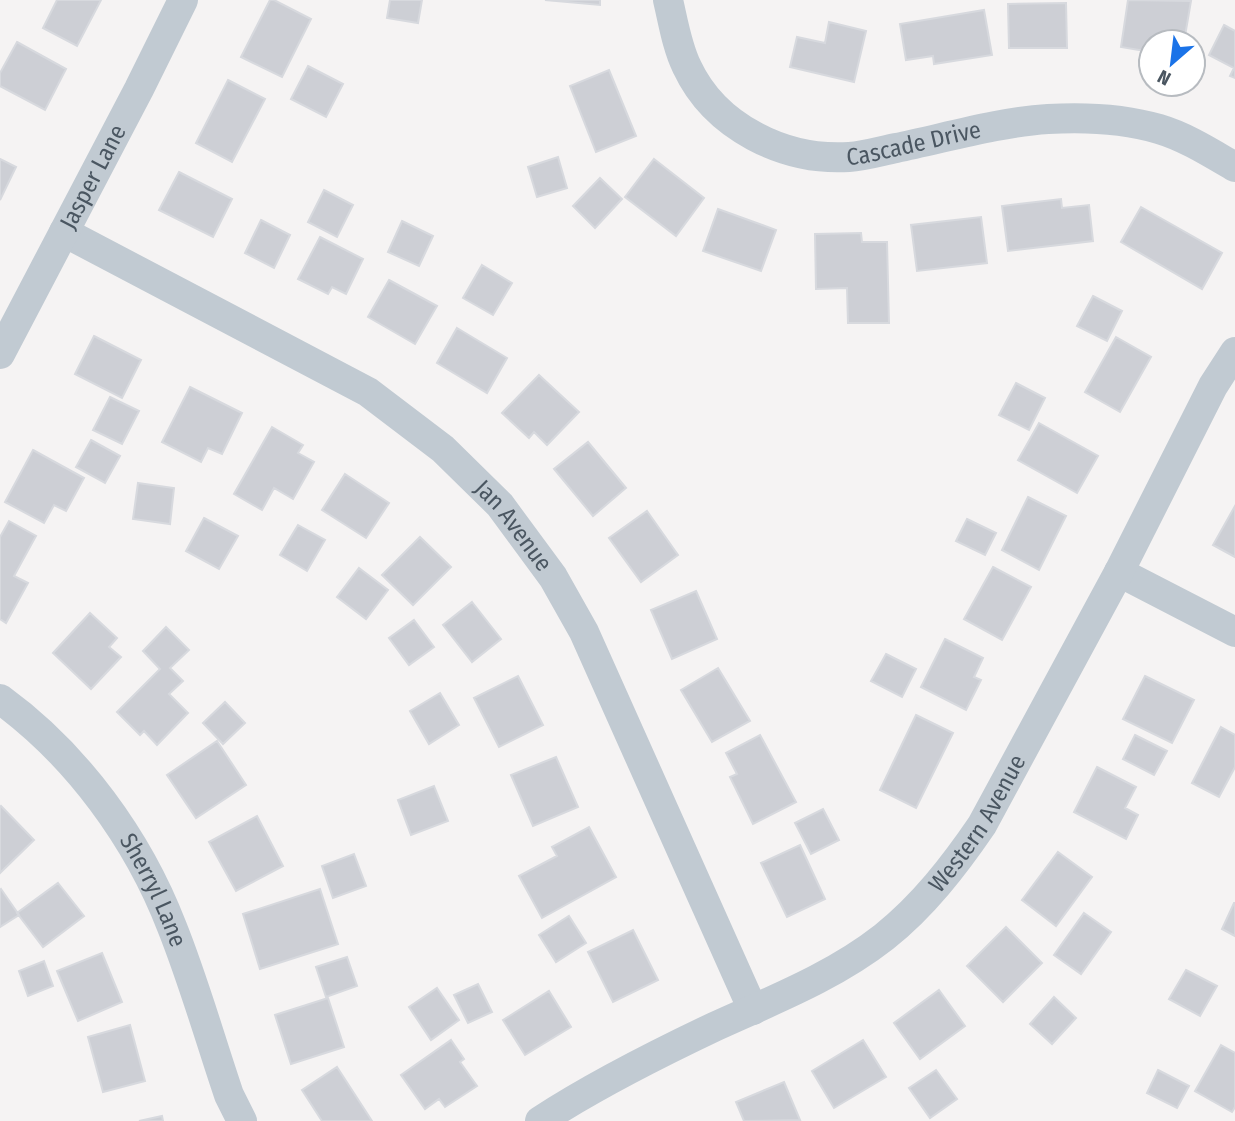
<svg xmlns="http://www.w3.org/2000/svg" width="1235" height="1121" font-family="'Fira Sans Condensed',sans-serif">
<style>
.building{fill:#cdcfd5;stroke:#d7d9de;stroke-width:2}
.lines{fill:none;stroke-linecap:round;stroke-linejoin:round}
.minor{stroke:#c1cad2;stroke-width:30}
.labels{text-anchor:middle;stroke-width:5;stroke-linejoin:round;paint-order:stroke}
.street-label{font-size:24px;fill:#4a5661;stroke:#fff}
</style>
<rect width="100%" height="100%" fill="#f5f3f3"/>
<!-- building -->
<path class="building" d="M57,0h44l-24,46 -34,-18z
M270,0h4l37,19 -29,58 -41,-20z
M390,0h32l-4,23 -31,-5z
M545,0h55v5z
M1128,0l63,1 -7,41h-33v10l-30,-5z
M1066,3l1,45h-58l-1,-44z
M984,10l8,45 -58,9 -1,-8 -27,4 -6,-36z
M829,22l37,9 -12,51 -64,-15 7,-30 28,6z
M1224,25l11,6v47l-5,-2 4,-8 -25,-13z
M17,42l49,27 -21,41 -45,-24v-13z
M308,66l35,18 -17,33 -35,-18z
M609,70l27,66 -40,16 -26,-66z
M228,80l37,19 -33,63 -36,-19z
M558,157l9,31 -30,9 -9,-30z
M0,159l16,8 -16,33z
M654,159l50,39 -28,38 -51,-39z
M179,172l53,27 -19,38 -54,-27z
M600,178l22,21 -27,29 -22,-22z
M324,190l29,15 -16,32 -29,-15z
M1061,199l1,9 27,-3 4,36 -85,10 -6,-45z
M1141,207l81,46 -20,36 -81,-47z
M718,209l58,21 -15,41 -58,-20z
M981,217l6,46 -70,8 -6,-46z
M261,220l29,15 -16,33 -29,-15z
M402,221l31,15 -14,30 -31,-14z
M861,233l1,9h25l2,81h-41l-1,-35 -31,1 -1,-55z
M320,237l43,22 -17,35 -14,-7 -4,7 -30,-15z
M482,265l30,18 -19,32 -30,-17z
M389,280l48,26 -22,38 -47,-27z
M1093,296l29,15 -15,30 -30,-15z
M457,328l50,30 -20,35 -50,-30z
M94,336l47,24 -19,38 -47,-24z
M1116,337l35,20 -31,55 -35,-20z
M539,375l40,37 -32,33 -13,-13 -5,6 -27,-25z
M1016,383l29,15 -16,32 -30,-15z
M190,387l52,26 -20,41 -14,-6 -7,14 -39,-20z
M110,397l29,14 -17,33 -29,-14z
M1039,423l59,33 -21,37 -59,-33z
M272,427l31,18 -5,8 16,9 -21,37 -19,-11 -12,22 -28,-16z
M91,440l29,16 -15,27 -29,-16z
M588,442l38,46 -33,28 -39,-47z
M33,450l51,28 -18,33 -12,-6 -10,18 -39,-21z
M345,474l44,29 -23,35 -44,-28z
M138,483l36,5 -4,36 -37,-5z
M1028,497l38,19 -27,54 -37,-20z
M1235,506v51l-22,-12z
M647,511l31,44 -37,27 -32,-44z
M204,518l34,18 -19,33 -33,-18z
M967,519l29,14 -11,22 -29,-14z
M9,521l27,15 -22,40 14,7 -22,40 -6,-4v-82z
M298,525l27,15 -18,31 -27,-16z
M420,537l31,30 -38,38 -31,-30z
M993,567l38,20 -29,53 -38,-21z
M359,568l29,22 -22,29 -29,-22z
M696,591l21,48 -45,20 -21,-49z
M472,602l29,37 -29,23 -29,-37z
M90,613l27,25 -8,9 12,10 -30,32 -38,-36z
M414,620l20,27 -25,18 -20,-27z
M166,627l23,23 -19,18 13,13 -14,13 19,19 -31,32 -13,-14 -4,4 -23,-23 43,-43 -17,-18z
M945,639l38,19 -9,19 7,3 -15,30 -45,-23z
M886,654l30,15 -14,28 -31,-16z
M718,668l32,53 -38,21 -31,-52z
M518,676l25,49 -44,22 -25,-49z
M1145,676l49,24 -22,43 -49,-24z
M440,693l19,32 -30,19 -19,-33z
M225,702l20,21 -22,21 -20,-21z
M916,715l37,18 -37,75 -36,-18z
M1221,727l14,8v32l-16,30 -27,-14z
M760,735l36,67 -43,22 -23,-47 7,-3 -11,-21z
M1135,735l32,16 -13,24 -31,-16z
M217,741l29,44 -50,33 -29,-43z
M556,757l22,50 -45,19 -22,-51z
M1097,767l39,20 -11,21 13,7 -12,24 -52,-27z
M434,786l14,35 -37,14 -13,-35z
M1,806l33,34 -34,33v-66z
M823,809l16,31 -28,14 -16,-31z
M257,816l26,50 -47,25 -27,-49z
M589,827l27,50 -74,41 -23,-42 38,-20 -5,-9z
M800,845l25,54 -38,18 -26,-54z
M1058,852l34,25 -36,49 -34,-26z
M354,854l12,32 -33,12 -11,-32z
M58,883l26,33 -41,31 -26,-34z
M1,889l18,26 -19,12v-37z
M320,889l18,55 -78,25 -17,-55z
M1234,903h1v33l-13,-7z
M1084,913l27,19 -30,42 -27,-19z
M569,916l17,27 -30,19 -17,-27z
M1006,927l36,36 -39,39 -36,-36z
M633,930l25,50 -45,22 -25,-50z
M102,953l20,49 -44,19 -21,-50z
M347,957l10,29 -31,11 -10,-30z
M44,961l9,25 -25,10 -9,-25z
M1186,970l31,16 -17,30 -31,-17z
M478,984l14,28 -24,11 -14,-28z
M437,988l22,32 -28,20 -22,-33z
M939,990l26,36 -45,33 -26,-36z
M549,991l22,36 -46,28 -22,-35z
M1054,997l22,21 -24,26 -22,-20z
M328,998l16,49 -53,17 -16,-49z
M130,1025l15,56 -42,11 -15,-55z
M451,1040l13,19 -4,3 17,24 -32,21 -6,-8 -14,10 -24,-34z
M863,1040l23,37 -52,31 -22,-37z
M1221,1045l14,8v54l-3,5 -37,-21z
M337,1067l35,54h-50l-20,-31z
M936,1070l21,29 -27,19 -21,-30z
M1158,1070l31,16 -12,22 -30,-15z
M784,1082l16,38 -56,1 -8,-19z
M162,1116l1,5h-24z"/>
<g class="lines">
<!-- minor -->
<g class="minor">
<path id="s1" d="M668,0c5,21 9,47 19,67 28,60 97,94 162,90 16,-1 32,-6 47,-9 49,-10 103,-26 152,-29 35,-2 77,0 111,10 27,8 52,24 76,38"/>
<path id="s2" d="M64,232l304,160 75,57 57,56 53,72 31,55 169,378"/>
<path id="s3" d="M0,354l139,-265 44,-89"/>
<path d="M1119,572l116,60"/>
<path id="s4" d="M0,699c77,56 138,140 172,228 22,55 38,112 57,168l13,26"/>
<path id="s5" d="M540,1121c55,-36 115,-66 174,-94 59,-27 119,-50 170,-90 39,-31 70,-71 98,-112l137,-253 94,-186 22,-34"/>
</g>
</g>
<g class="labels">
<!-- street labels -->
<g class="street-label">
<text dy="8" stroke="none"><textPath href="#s1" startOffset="332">Cascade Drive</textPath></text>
<text dy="8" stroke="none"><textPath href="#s3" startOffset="200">Jasper Lane</textPath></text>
<text dy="8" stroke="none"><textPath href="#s2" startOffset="542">Jan Avenue</textPath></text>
<text dy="8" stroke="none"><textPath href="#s5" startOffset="539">Western Avenue</textPath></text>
<text dy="8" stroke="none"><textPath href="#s4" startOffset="248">Sherryl Lane</textPath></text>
</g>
</g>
<!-- north arrow -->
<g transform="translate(1172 63) rotate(208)"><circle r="33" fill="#ffffff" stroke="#b7bbc0" stroke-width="2"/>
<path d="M0-5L12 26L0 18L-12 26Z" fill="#1a73e8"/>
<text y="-10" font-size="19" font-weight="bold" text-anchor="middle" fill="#4a5661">N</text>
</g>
</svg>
